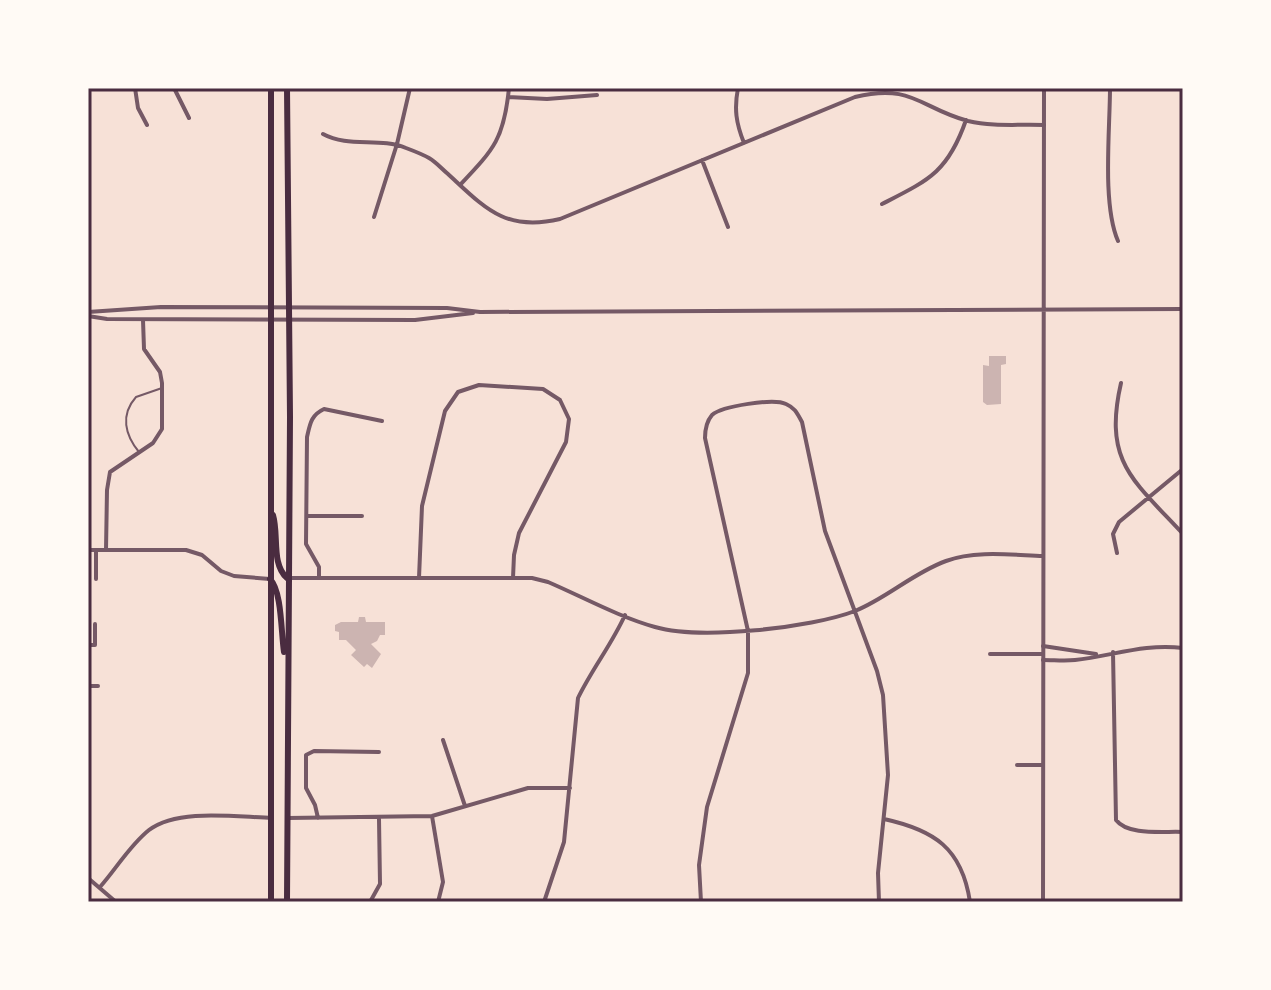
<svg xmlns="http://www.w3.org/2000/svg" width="1271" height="990" font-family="'Fira Sans Condensed',sans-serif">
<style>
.building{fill:#ccb4b1}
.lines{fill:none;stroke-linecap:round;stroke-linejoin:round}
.service{stroke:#755966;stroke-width:2}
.minor{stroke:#755966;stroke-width:4}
.tertiary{stroke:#755966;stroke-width:4}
.trunk{stroke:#4a2c40;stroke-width:6}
.neatline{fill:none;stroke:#4a2c40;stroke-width:3}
</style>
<rect width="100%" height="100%" fill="#f7e1d7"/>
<!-- building -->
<path class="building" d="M989,356h17v8l-5,1v39l-14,1 -4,-3v-37l6,1z
M359,617h6l1,5h19v13h-5l-3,6 -6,3 10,10 -9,14 -5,-4 -3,3 -13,-12 5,-5 -10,-10h-7v-8l-4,-1v-6l6,-3h17z"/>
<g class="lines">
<!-- service -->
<path class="service" d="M139,452c-14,-17 -19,-37 -3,-55l26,-9"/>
<!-- minor -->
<path class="minor" d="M135,88l3,20 9,17
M174,88l15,30
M738,88c-4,21 -2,35 6,55
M1110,88c0,42 -8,116 8,153
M508,97l39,2 50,-4
M323,134c25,14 57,3 83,14 8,3 16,6 23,10 7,4 13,11 19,16 37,34 57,58 112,45l295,-122c57,-14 65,11 113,24 25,6 51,3 76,4
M702,160l26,67
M460,185c34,-36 44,-46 49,-97
M882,204c47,-24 66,-32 84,-84
M374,217l23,-73 13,-56
M1121,383c-18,79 12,97 62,151
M308,516h54
M88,550h98l16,5 19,16 13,5 36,3
M106,550l1,-60 3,-18 43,-29 9,-14v-46l-2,-11 -16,-23 -1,-29
M1117,553l-4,-19 6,-12 64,-53
M319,577v-10l-13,-23 1,-107c3,-13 4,-22 17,-28l58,12
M290,578h242l16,4c35,15 71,35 107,45 45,13 156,1 200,-16 32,-13 58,-38 91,-50 29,-11 67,-6 97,-5
M419,578l3,-72 23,-95 13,-19 21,-7 64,4 17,11 9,19 -3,23 -47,91 -5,22 -1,23
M96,579v-29
M88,645h7v-21
M1043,646l53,8
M1113,652l3,168c12,16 48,11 67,12
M990,654h53
M1043,660c11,0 22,1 32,0 37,-4 70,-17 108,-12
M88,686h10
M443,740l22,66
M1017,765h26
M432,816l11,66 -5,20
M288,818l144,-2 96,-28h42
M318,818l-3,-13 -9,-17v-33l8,-4 65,1
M884,819c50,11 78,29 86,83
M88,878l28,24
M100,887c16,-18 30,-42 49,-57 29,-22 87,-13 123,-12
M370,902l10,-18 -1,-65
M544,902l20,-60 14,-144c14,-29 34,-54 47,-83
M701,902l-2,-37 8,-58 41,-134v-42l-43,-193c0,-9 1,-16 7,-23 10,-9 62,-17 74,-11 9,4 11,9 16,18l23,109 52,140 6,24 5,80 -10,98 1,29"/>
<!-- tertiary -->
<path class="tertiary" d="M88,312l73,-5 286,1 33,4 703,-3
M88,316l19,3 308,1 58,-7
M1043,902l1,-814"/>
<!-- trunk -->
<path class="trunk" d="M273,515c6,20 -2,49 14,63
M270,579c12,12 11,54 14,73
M271,902v-814
M287,902l3,-485 -3,-329"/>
</g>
<!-- border -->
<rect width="1271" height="990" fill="none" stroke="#fffaf5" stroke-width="180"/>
<rect x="90" y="90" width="1091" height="810" class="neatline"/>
</svg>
